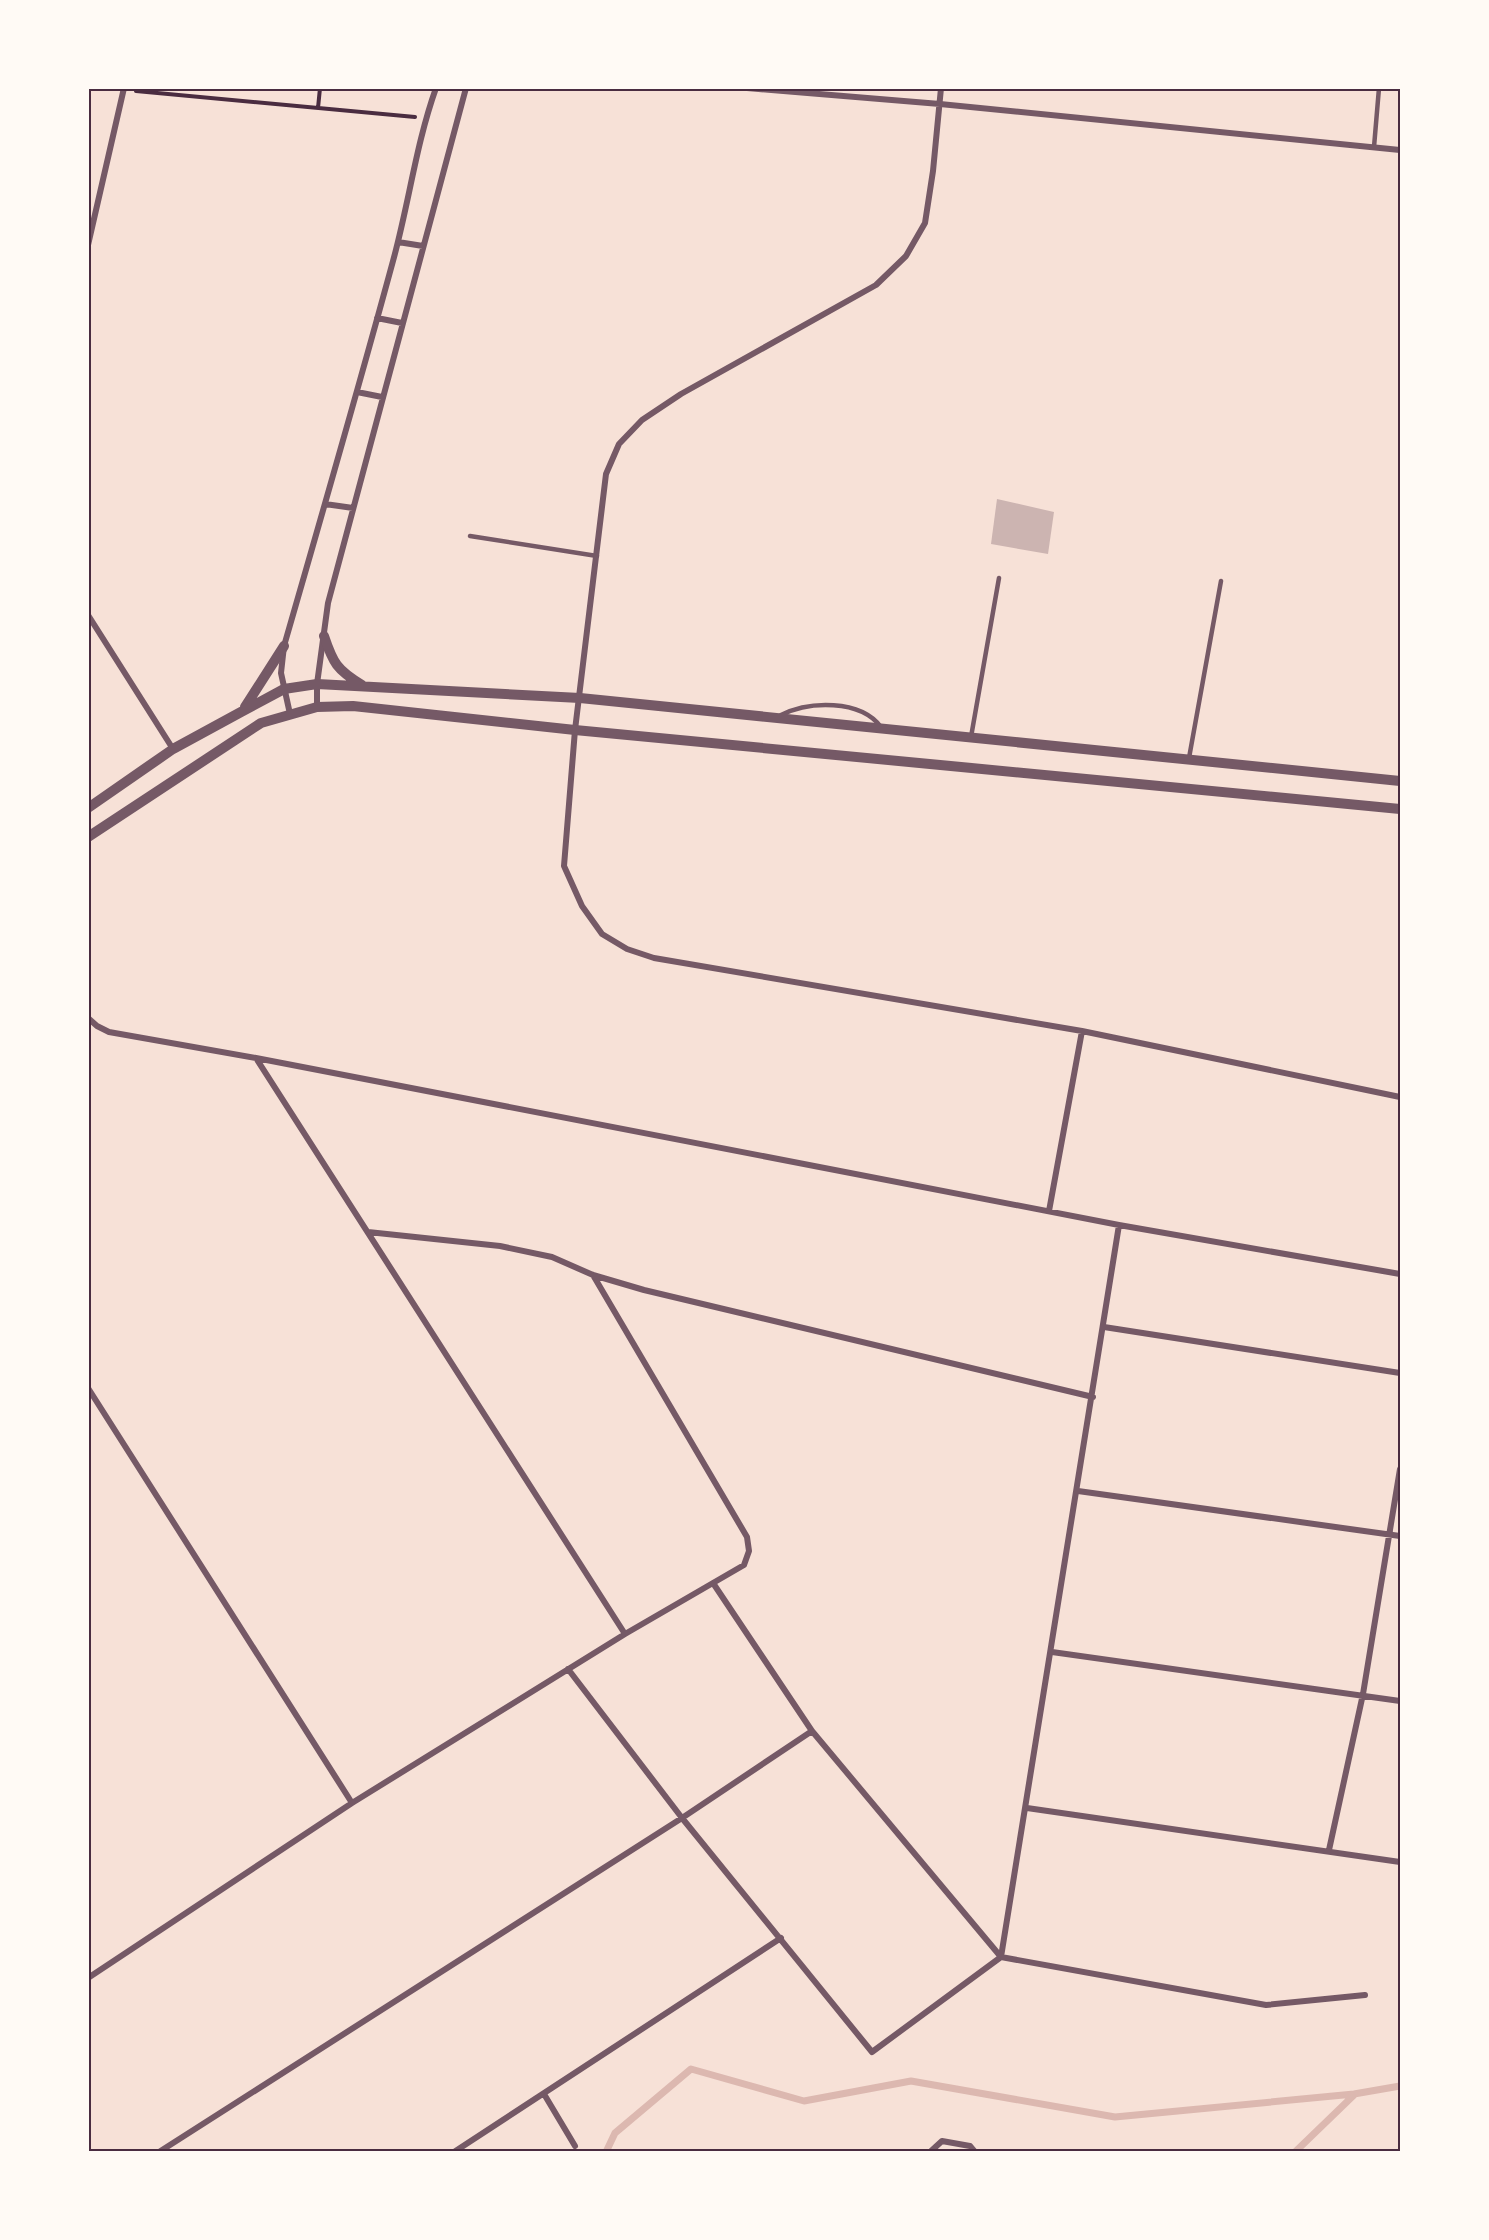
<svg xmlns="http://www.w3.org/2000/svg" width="1489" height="2240" font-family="Merriweather,serif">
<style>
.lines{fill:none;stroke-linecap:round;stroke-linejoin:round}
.stream{stroke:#dcb8b0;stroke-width:7}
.building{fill:#ccb4b1}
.path{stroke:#4a2c40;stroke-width:4}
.service{stroke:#755966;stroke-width:4.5}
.minor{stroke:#755966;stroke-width:6}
.tertiary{stroke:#755966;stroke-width:10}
.neatline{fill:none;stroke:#4a2c40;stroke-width:2}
</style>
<rect width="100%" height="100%" fill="#f7e1d7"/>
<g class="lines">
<!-- stream -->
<path class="stream" d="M606,2152l9,-19 76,-64 113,32 107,-20 204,36 239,-23 46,-8
M1295,2152l59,-57"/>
</g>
<!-- building -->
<path class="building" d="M997,499l57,13 -6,42 -57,-10z"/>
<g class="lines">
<!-- path -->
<path class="path" d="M136,91l279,26
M318,108l2,-20"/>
<!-- service -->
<path class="service" d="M1374,147l5,-59
M470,536l127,20
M781,715c28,-14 79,-16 100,12
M971,737l28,-159
M1189,758l32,-177"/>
<!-- minor -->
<path class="minor" d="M747,88l193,16 460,46
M941,88l-8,83 -8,52 -19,33 -30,29 -195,109 -39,26 -23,24 -13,30 -31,256 -11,136 18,40 20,28 25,15 27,9 428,73 318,66
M398,242l25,4
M88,245l36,-157
M377,318l25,5
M357,392l25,5
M325,504l28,4
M88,615l85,134
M317,707v-23l11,-81 138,-515
M290,714l-9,-41 3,-27c37,-128 74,-256 109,-385 16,-58 23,-117 43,-173
M88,1018l9,8 12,6 147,26 369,576
M256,1058l863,167 281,49
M1049,1211l33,-180
M368,1232l132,14 52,11 41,18 51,15 449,107
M1104,1327l296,46
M88,1388l264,415 -264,175
M1078,1491l322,45
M713,1583l99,148 189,226 118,-732
M1052,1652l348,49
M568,1669l114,149 190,234 129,-95 265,48 99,-10
M352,1803l273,-169 119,-69 5,-14 -2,-14 -154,-262
M1027,1808l373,54
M1329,1850l34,-156 37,-225
M544,2094l31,52
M159,2152l523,-334 130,-87
M454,2152l327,-214
M930,2152l12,-11 28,5 5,6"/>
<!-- tertiary -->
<path class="tertiary" d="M324,636c9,27 13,34 38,49
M245,707l39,-61
M88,808l85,-59 68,-37 43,-23 33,-5 263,14 820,83
M88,837l173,-114 56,-16 36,-1 222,24 825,79"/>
</g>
<!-- border -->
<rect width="1489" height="2240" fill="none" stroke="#fffaf5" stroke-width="180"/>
<rect x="90" y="90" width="1309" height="2060" class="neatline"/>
</svg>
